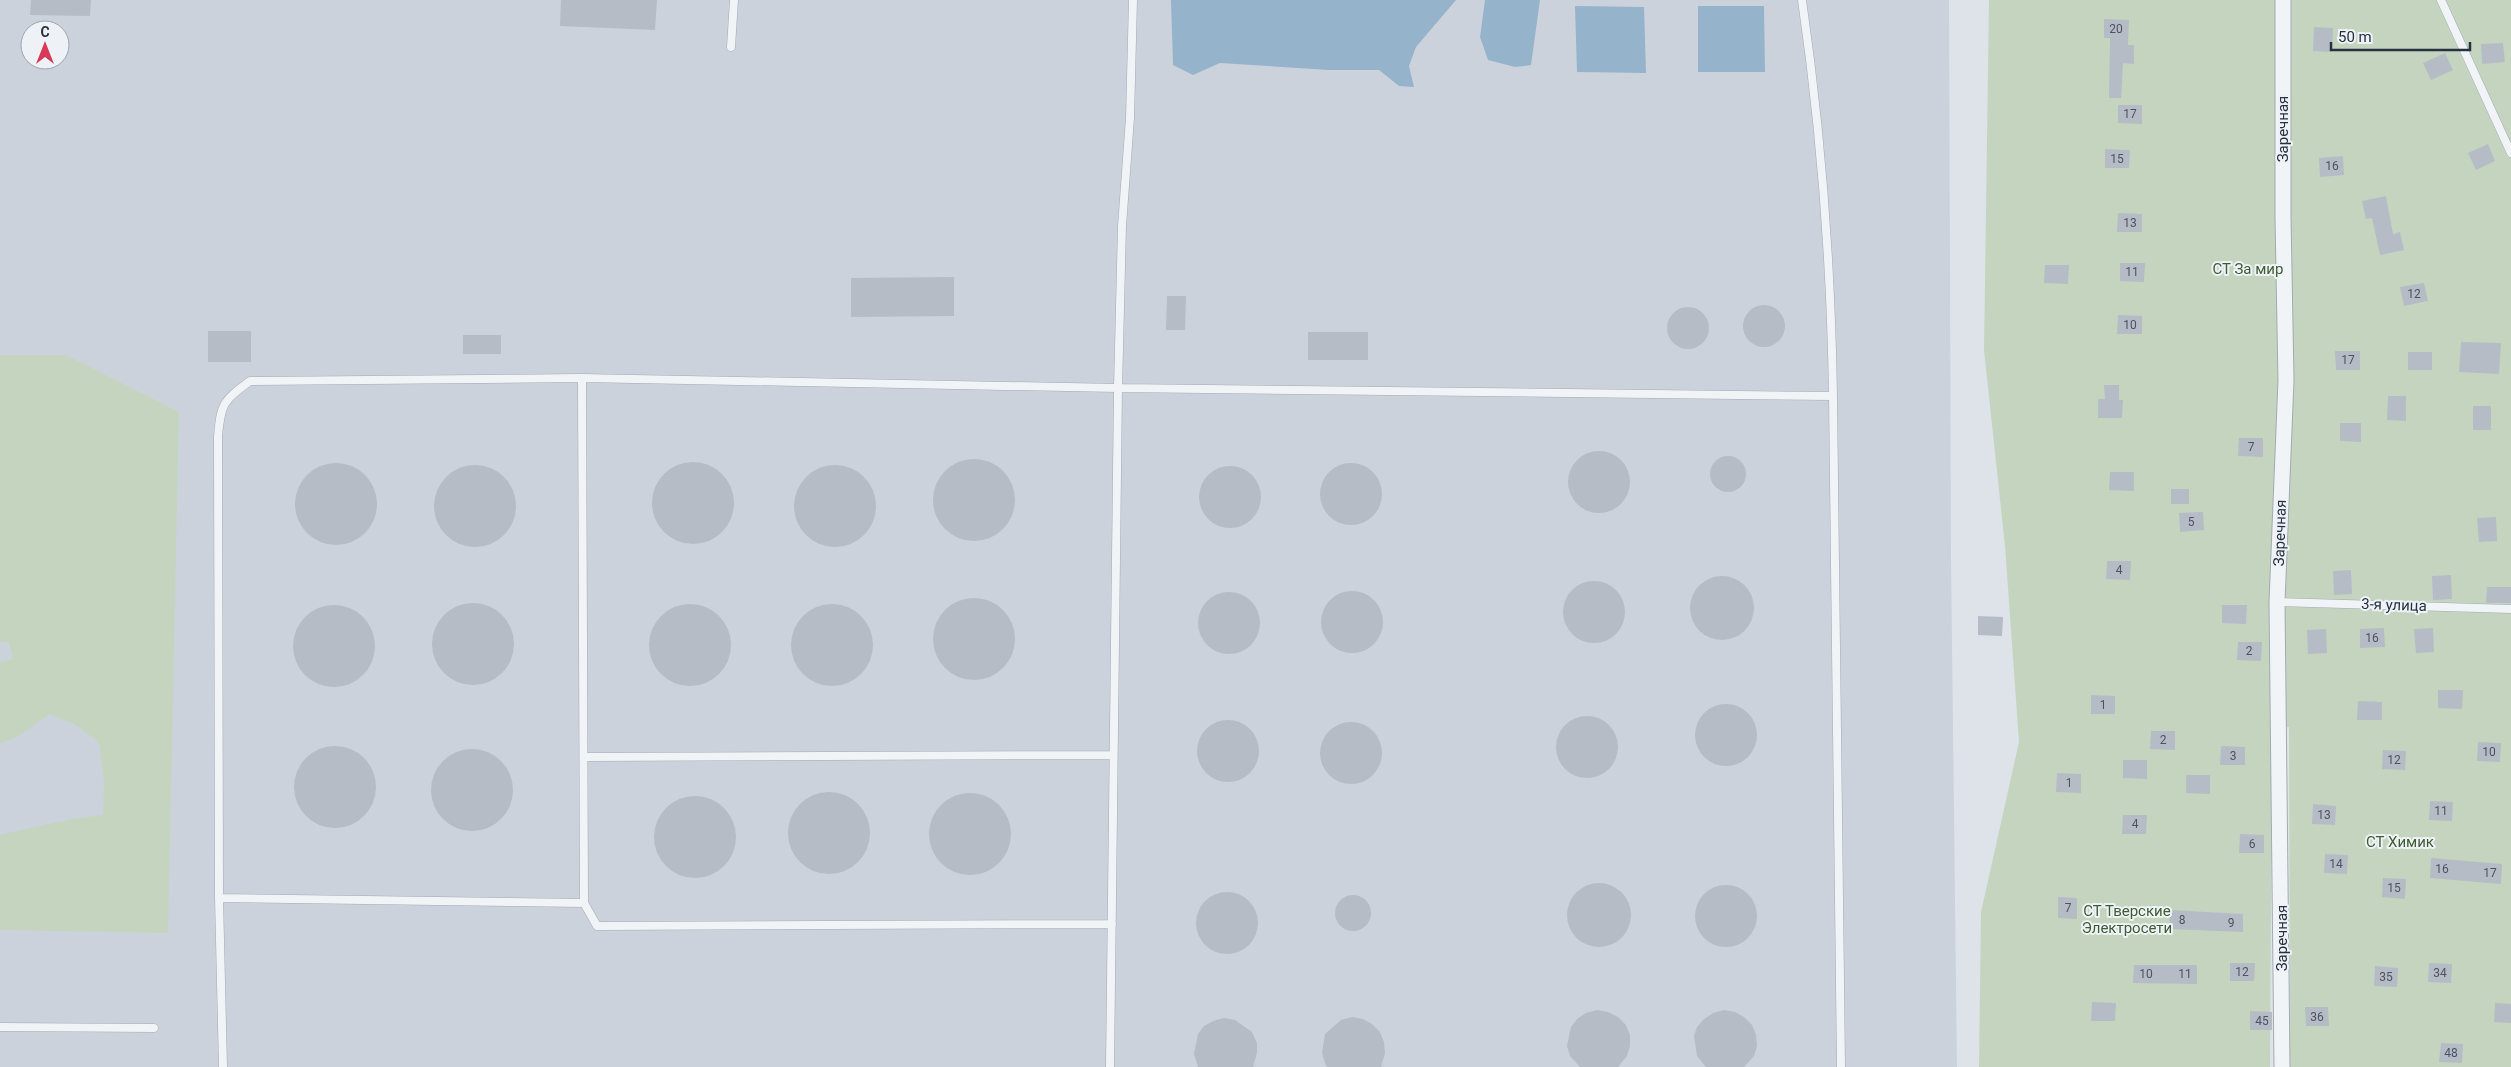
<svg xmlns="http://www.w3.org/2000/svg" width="2511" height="1067" font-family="Roboto,sans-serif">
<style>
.built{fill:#ccd2db;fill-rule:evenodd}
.green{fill:#c5d4bf}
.water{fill:#96b3cc}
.building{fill:#b5bcc6}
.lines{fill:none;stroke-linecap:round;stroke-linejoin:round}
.lane-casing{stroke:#a3aab3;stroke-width:9}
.street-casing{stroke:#a3aab3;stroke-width:17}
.lane{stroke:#f1f4f7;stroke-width:8}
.street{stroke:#f1f4f7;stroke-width:15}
.labels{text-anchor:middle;stroke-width:4;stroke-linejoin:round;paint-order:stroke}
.number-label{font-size:12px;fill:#4a5462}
.street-label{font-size:15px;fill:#263141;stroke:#eef2f7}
.park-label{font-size:15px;fill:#3d5e32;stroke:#eef2f7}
</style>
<rect width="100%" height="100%" fill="#dee3e9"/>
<!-- built -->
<path class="built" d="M0,0h1949l2,561 6,506h-1957zM30,30h30v30h-30z"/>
<!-- green -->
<path class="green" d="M1989,0h522v1067h-221l-1,-340 -17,2 -2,338h-291l2,-155 38,-170 -14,-196 -21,-196z
M0,355h66l113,57 -11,521 -168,-3v-95l71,-16 32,-4 1,-33 -5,-40 -25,-18 -24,-10 -33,23 -17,6v-81l13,-3 -4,-17h-9z"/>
<!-- water -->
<path class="water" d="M1171,0h285l-40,47 -7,19 5,21 -15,-1 -20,-16h-51l-108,-7 -27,12 -20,-10z
M1485,0h55l-9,65 -16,2 -27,-7 -8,-23z
M1575,6l69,1 2,66 -69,-1z
M1698,6h66l1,66h-67z"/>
<!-- building -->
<path class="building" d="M31,0h60l-1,16 -60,-1z
M561,0h96l-2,30 -95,-4z
M2104,19l25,1 -1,25h6v19l-11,-1 -2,35h-12l1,-60h-6z
M2314,27l19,1 -1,24 -19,-1z
M2503,43l2,19 -23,2 -1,-20z
M2445,53l8,17 -22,10 -8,-17z
M2118,105h24v19l-24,-1z
M2488,144l7,17 -19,9 -8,-17z
M2105,149l25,1 -1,18h-24z
M2343,156l1,19 -24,2 -1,-19z
M2386,196l7,38 7,-2 4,18 -24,5 -8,-37 -6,1 -4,-18z
M2118,213l24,1v18h-25z
M2120,263h25l-1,19 -24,-1z
M2045,265h24l-1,19 -24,-1z
M954,277v39l-103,1v-39z
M2424,283l4,18 -24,5 -4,-19z
M1167,296h19l-1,34h-19z
M1743 326a21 21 0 1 1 42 0a21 21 0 1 1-42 0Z
M1667 328a21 21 0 1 1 42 0a21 21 0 1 1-42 0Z
M2118,315l24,1v18h-25z
M208,331h43v31h-43z
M1308,332h60v28h-60z
M463,335h38v19h-38z
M2461,342l40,1 -2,31 -40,-2z
M2335,351h25v19h-24z
M2408,352h24v18h-24z
M2104,385h15v15h4l-1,18h-24v-19h7z
M2388,396h18v25l-19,-1z
M2473,406h18v24h-18z
M2340,423h21v19l-21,-1z
M2239,438h24v19l-25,-1z
M1568 482a31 31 0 1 1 62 0a31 31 0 1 1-62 0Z
M1710 474a18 18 0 1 1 36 0a18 18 0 1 1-36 0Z
M933 500a41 41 0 1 1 82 0a41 41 0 1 1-82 0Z
M652 503a41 41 0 1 1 82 0a41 41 0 1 1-82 0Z
M1320 494a31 31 0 1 1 62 0a31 31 0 1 1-62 0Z
M295 504a41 41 0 1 1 82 0a41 41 0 1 1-82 0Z
M434 506a41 41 0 1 1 82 0a41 41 0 1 1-82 0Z
M794 506a41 41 0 1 1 82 0a41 41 0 1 1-82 0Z
M1199 497a31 31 0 1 1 62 0a31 31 0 1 1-62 0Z
M2110,472h24v19l-25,-1z
M2171,489h18v15h-18z
M2203,512l1,18 -24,2 -1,-19z
M2496,517l1,24 -18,1 -2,-24z
M2107,561h24l-1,19 -24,-1z
M2351,570l1,24 -18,1 -1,-24z
M2451,575l1,24 -19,1 -1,-24z
M1690 608a32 32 0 1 1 64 0a32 32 0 1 1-64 0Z
M1563 612a31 31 0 1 1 62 0a31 31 0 1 1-62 0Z
M2487,587h24v16h-25z
M1321 622a31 31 0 1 1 62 0a31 31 0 1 1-62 0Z
M1198 623a31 31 0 1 1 62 0a31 31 0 1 1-62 0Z
M933 639a41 41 0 1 1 82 0a41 41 0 1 1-82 0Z
M432 644a41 41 0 1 1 82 0a41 41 0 1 1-82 0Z
M791 645a41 41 0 1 1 82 0a41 41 0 1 1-82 0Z
M649 645a41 41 0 1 1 82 0a41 41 0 1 1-82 0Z
M2222,605h25l-1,19 -24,-1z
M293 646a41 41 0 1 1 82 0a41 41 0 1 1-82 0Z
M1978,616l25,1 -1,19 -24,-1z
M2384,628l1,19 -25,1v-19z
M2433,628l1,24 -18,1 -2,-24z
M2326,629l1,24 -19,1 -1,-24z
M2238,642h24l-1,19 -24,-1z
M2438,690h25l-1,19 -24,-1z
M2091,695l24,1v18h-24z
M2358,701l24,1v18h-25z
M1695 735a31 31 0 1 1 62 0a31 31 0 1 1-62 0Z
M1556 747a31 31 0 1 1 62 0a31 31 0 1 1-62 0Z
M1197 751a31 31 0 1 1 62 0a31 31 0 1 1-62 0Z
M1320 753a31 31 0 1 1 62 0a31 31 0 1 1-62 0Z
M2151,731h24v19l-25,-1z
M2478,742l23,1 -1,19 -23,-1z
M2221,746l24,1v18h-25z
M294 787a41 41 0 1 1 82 0a41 41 0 1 1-82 0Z
M431 790a41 41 0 1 1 82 0a41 41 0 1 1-82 0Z
M2383,750l23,1 -1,19 -23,-1z
M2123,760h24v19l-24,-1z
M2057,773l24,1v19l-25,-1z
M2186,775h24v19l-24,-1z
M788 833a41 41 0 1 1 82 0a41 41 0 1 1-82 0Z
M929 834a41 41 0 1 1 82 0a41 41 0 1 1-82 0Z
M654 837a41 41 0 1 1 82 0a41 41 0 1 1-82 0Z
M2430,801l23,1 -1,19 -23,-1z
M2313,804l23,2 -1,19 -23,-1z
M2123,815h24l-1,19h-24z
M2240,834l24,1v18h-25z
M2325,854l23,1 -1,19 -23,-1z
M2431,858l71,6 -1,20 -71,-6z
M2383,878l23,1 -1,20 -23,-2z
M1567 915a32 32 0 1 1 64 0a32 32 0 1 1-64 0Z
M1695 916a31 31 0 1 1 62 0a31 31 0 1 1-62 0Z
M1196 923a31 31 0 1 1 62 0a31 31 0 1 1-62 0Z
M1335 913a18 18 0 1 1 36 0a18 18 0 1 1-36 0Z
M2058,897l19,1v21l-19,-1z
M2170,910l73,4v18l-74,-3z
M2230,963h25l-1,18h-24z
M2429,963l23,1 -1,19 -23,-1z
M2134,965h63v19l-64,-1z
M2375,966l23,2 -1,19 -23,-1z
M2092,1002l24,1 -1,18h-24z
M2495,1003l16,1v19l-17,-1z
M2305,1007h23l1,19h-23z
M1597,1010l11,2 10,5 8,8 4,10v11l-3,10 -9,11h-38l-10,-11 -3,-10 4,-19 6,-8 9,-6z
M1724,1010l11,2 9,5 8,8 4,10 1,11 -3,10 -10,11h-38l-9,-11 -3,-20 3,-9 7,-8 9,-6z
M2250,1011l22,1v18h-22z
M1352,1017l11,2 9,5 8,8 4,10 1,11 -4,14h-54l-2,-4 -3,-10 3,-19 16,-14z
M1224,1018l11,2 17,12 5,11v10l-4,14h-55l-4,-13 4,-20 6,-8 9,-5z
M2441,1043l22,1 -1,19 -23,-1z"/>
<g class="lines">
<!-- lane casing -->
<g class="lane-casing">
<path id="lane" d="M1802,0c19,131 29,264 31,396
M2441,0l70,153
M731,47l3,-47
M582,378l2,525
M2277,602l234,7
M584,757l529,-2
M219,898l4,169
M1112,924l-515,2 -13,-23 -365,-5 -1,-462c3,-33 5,-35 32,-55l332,-3 536,10 715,8 8,671
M0,1027l154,1
M1110,1067l8,-679 4,-162 8,-108 3,-118"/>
</g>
<!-- street casing -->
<g class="street-casing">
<path id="street" d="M2282,1067l-5,-465 9,-222 -3,-163v-217"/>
</g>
<!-- lane -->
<use href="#lane" class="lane"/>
<!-- street -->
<use href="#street" class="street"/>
</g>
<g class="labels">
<!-- number labels -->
<g class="number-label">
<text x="2116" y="33">20</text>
<text x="2130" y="118">17</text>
<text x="2117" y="163">15</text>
<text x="2332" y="170">16</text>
<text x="2130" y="227">13</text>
<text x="2132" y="276">11</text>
<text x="2414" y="298">12</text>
<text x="2130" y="329">10</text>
<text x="2348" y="364">17</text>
<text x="2251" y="451">7</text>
<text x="2191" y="526">5</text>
<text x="2119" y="574">4</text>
<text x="2372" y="642">16</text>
<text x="2249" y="655">2</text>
<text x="2103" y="709">1</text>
<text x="2163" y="744">2</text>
<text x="2489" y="756">10</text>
<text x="2233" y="760">3</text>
<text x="2394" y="764">12</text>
<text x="2069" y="787">1</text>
<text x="2441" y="815">11</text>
<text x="2324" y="819">13</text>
<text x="2135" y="828">4</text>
<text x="2252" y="848">6</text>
<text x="2336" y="868">14</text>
<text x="2442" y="873">16</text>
<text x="2490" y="877">17</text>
<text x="2394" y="892">15</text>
<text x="2068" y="912">7</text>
<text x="2182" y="924">8</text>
<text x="2231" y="927">9</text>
<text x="2242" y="976">12</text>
<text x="2440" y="977">34</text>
<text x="2146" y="978">10</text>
<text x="2185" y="978">11</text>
<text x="2386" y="981">35</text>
<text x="2317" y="1021">36</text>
<text x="2262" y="1025">45</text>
<text x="2451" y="1057">48</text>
</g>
<!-- street labels -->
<g class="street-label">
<text transform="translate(2283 129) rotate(-90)" y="5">Заречная</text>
<text transform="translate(2280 533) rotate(-88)" y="5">Заречная</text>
<text transform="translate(2394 605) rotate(2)" y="5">3-я улица</text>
<text transform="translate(2282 938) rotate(-90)" y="5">Заречная</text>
</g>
<!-- park labels -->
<g class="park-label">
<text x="2248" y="274">СТ За мир</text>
<text x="2400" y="847">СТ Химик</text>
<text x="2127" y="916">СТ Тверские<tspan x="2127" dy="17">Электросети</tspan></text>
</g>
</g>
<!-- north arrow -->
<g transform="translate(45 45)"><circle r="24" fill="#eef2f7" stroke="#9ea5ae"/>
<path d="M0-4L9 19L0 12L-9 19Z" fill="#d93958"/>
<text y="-8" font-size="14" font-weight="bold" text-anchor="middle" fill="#263141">С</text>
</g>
<!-- scale -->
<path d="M2331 42v8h139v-8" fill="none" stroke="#263141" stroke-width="2.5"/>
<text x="2338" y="42" font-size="15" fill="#263141" stroke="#eef2f7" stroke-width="4" paint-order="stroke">50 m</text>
</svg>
